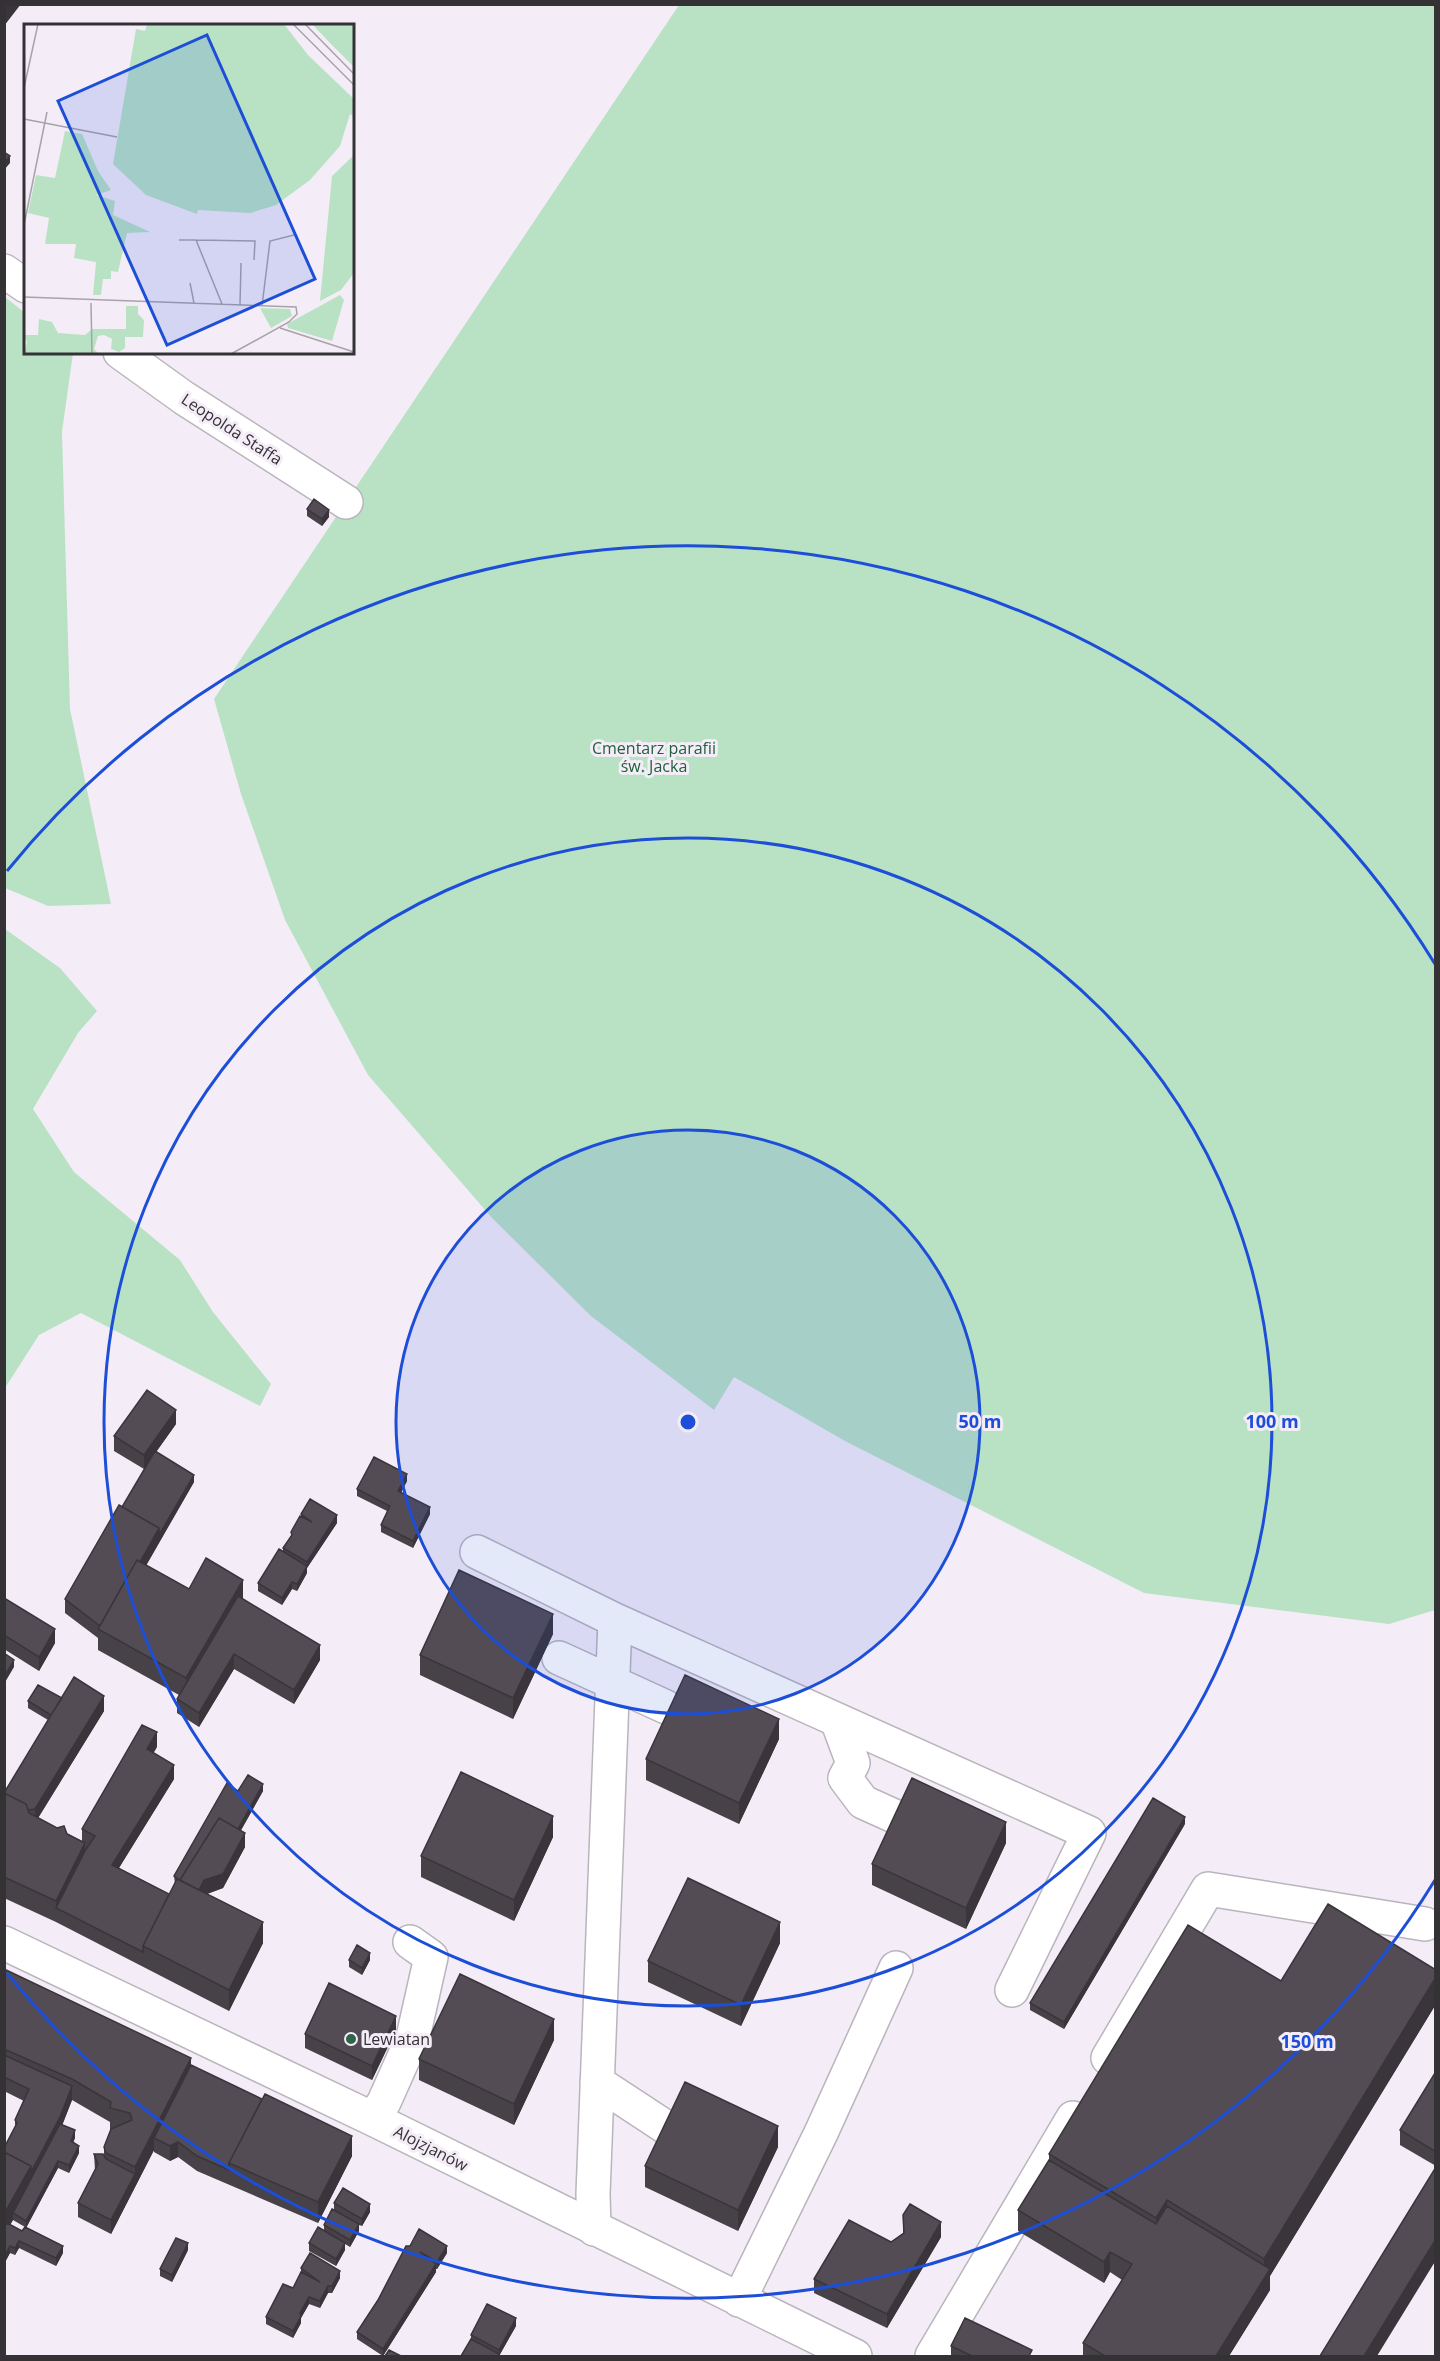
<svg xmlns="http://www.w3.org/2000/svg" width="1440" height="2361" font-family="'Open Sans',sans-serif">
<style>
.green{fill:#b9e2c5}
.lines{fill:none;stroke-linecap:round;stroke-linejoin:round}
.minor-casing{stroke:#bab4bd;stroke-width:36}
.minor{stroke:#fff;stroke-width:33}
.wall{fill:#474148;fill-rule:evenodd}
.shaded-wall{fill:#3a353b}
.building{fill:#534c54;stroke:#3a353b;stroke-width:1.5}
.ring{fill:none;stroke:#1d4ed8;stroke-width:3}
.poi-dot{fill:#306449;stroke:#f4edf7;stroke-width:2}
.labels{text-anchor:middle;stroke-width:6;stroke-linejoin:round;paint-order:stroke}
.street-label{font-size:16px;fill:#353236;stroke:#f4edf7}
.park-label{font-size:16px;fill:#1f5f3a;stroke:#f4edf7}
.poi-label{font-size:16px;fill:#353236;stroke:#f4edf7;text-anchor:start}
.inset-road{fill:none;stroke:#a8a2aa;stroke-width:1.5}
.view{fill:#1d4ed8;fill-opacity:0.15;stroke:#1d4ed8;stroke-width:3}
.inset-edge{fill:none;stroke:#353236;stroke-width:3}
.centre{fill:#1d4ed8;stroke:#f4edf7;stroke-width:3}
.ring-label{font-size:18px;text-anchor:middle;font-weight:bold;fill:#1d4ed8;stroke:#f4edf7;stroke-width:6;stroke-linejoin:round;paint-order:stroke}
</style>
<rect width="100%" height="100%" fill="#f4edf7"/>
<!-- green -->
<path class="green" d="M679,5h756v1605l-46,14 -245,-31 -299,-152 -111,-64 -20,33 -123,-94 -98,-97 -125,-144 -83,-155 -44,-126 -27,-95z
M5,297l20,16 1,39 47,1 -11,79 8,277 41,195 -63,2 -43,-18z
M5,929l55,39 37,43 -19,22 -45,76 41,63 106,88 33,52 58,72 -11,22 -179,-93 -42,22 -34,53z"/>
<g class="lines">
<!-- minor casing -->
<g class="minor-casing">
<path id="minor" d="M4,271l22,15
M120,352l64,46 162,104
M477,1552l138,68 -22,574 1,35
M615,1620l474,213 -77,157
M559,1658l107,49
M837,1720l16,43 -8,15 18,24 31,14
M4,1943l369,176 482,237
M1108,2058l100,-169 217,35
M597,2082l70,46
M373,2119l11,-17 29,-65 18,-80 -21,-15
M739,2300l82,-167 75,-165
M932,2356l141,-238"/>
</g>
<!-- minor -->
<use href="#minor" class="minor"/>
</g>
<!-- wall -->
<path class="wall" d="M307,509l22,8 -7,9 -15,-10z
M176,1424l-20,28 38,30 -48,83 43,24 54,10 77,61 -26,44 -60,-35 -35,58 -22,-14v-14l2,-4 -81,-45v-12l-33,-25v-14l57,-92 26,-43 -4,5 -30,-18v-15z
M407,1481l-6,12 29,21 -17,34 -32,-16v-7l6,-14 -30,-15v-7z
M301,1514l36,9 -30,45v5l-10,18 -5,-2 -10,16 -24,-14v-8l25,-31v-4l8,-12 10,-20z
M4,1598l51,45 -16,28 -35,-22z
M553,1634l-40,85 -93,-44v-20z
M62,1698l42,13 -66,107 44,23v-12l75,-82 -4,6 21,26 -55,89 50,26 6,-10 -1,-8 64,-85h25l-22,39 4,17 -22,41 -16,6 56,49 -34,68 -173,-89 -52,-24v-105l44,-73 -20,-12v-7z
M779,1739l-40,85 -93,-44v-21z
M1185,1824l-121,205 -34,-19v-7z
M553,1837l-39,84 -93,-44v-21z
M1006,1843l-40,86 -94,-44v-21z
M780,1943l-39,83 -93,-44v-21z
M349,1960h21l-8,15 -13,-8z
M4,1969l187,96 161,91 -34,67 -121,-52 -19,-14 -8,4 -16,-9v-2l-43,84 -33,-17v-14l17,-33 -1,-16h10v-7l7,-18h-1v-7l-38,-22 -10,25 13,13 -2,4 6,11 -10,20 -11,-5 -32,60 37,25 -7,13 -37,-18 -4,7 -5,-2 -6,11v-116l11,-20v-8l9,-19 -20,-10zM13,2220l12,7 -3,4 -12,-6z
M1436,1970v34l-166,272v14l-41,66h-146v-13l39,-63 -12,-8 -6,11 -86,-52v-21l31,-50v-6l232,-173z
M396,2030l-24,50 -67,-32v-14z
M554,2040l-40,85 -95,-45v-21z
M1436,2073v93l-36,-21v-15z
M778,2147l-40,84 -93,-44v-21z
M334,2203l36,9 -8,14 -3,-1v6l-9,16 -5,-3v6l-9,16 -27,-15v-8l15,-12v-6l10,-14z
M903,2215l38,22 -54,91 -73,-35v-14l77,-37 12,-9z
M406,2246l41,7 -10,16h-1v3l-53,84 -26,-17v-7l21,-32z
M188,2250l-16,32 -12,-6v-7z
M301,2268l39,10 -8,15h-4l-8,15 -11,-4 -8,14v5l-8,15 -27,-14v-7l27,-29 8,-16z
M516,2326l-17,30h-38l10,-17v-4z
M951,2346l81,10h-81z"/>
<!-- shaded-wall -->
<path class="shaded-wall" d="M5,4h16l-17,22v-21z
M10,156v7l-6,7v-7z
M329,510v7l-7,9v-7z
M176,1410v14l-32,45v-14z
M407,1474v7l-9,17v-7z
M194,1475v7l-87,152 -5,-7 57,-99z
M430,1507v7l-17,34v-7z
M337,1515v8l-30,45v5l-10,18v-7l10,-17v-5z
M243,1580v21l-57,98v-21z
M292,1582v7l-10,16v-7z
M553,1614v20l-40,85v-21z
M55,1629v14l-16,28v-14z
M320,1645v15l-26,44v-14z
M234,1654v15l-35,58v-14z
M14,1660v7l-10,17v-7z
M104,1696v15l-69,112v-14z
M779,1719v20l-40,85v-21z
M157,1732v15l-10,17v-15z
M174,1765v14l-62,100v-14z
M263,1784v7l-28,50v-7z
M553,1816v21l-39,84v-21z
M1185,1817v7l-121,205v-7z
M1006,1822v21l-40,86v-21z
M245,1833v14l-22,41 -19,7h-8l8,-15z
M85,1843v21l-29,44v-7z
M263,1922v21l-34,68v-21z
M780,1922v21l-39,83v-21z
M370,1953v7l-8,15v-7z
M1436,1977v27l-166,272v14l-41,66h-13l48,-77v-20z
M396,2016v14l-24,50v-14z
M554,2019v21l-40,85v-21z
M191,2058v21l-37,59v12l-43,84v-14l24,-46v-7z
M72,2086v14l-12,31 -47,82v7l-9,15v-21z
M778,2126v21l-40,84v-21z
M75,2130v8l-4,10v-7z
M352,2136v20l-34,67v-21z
M178,2142v15l-8,4v-15z
M79,2146v7l-10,20v-8z
M58,2161v7l-32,60v-7z
M1167,2200v27l-11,18v-27z
M370,2204v8l-8,14v-7z
M941,2222v15l-54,91v-14z
M359,2224v7l-9,16v-7z
M1436,2239v21l-59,96h-13z
M19,2241v7l-4,7v-7z
M188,2243v7l-16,32v-7z
M345,2243v7l-9,16v-7z
M10,2246v7l-6,11v-7z
M63,2246v7l-7,13v-8z
M447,2246v7l-10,16v-7z
M1110,2252v20l-6,11v-21z
M436,2264v8l-53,84v-7z
M340,2271v7l-8,15v-7z
M328,2286v7l-8,15v-7z
M309,2297v7l-8,14v5l-8,15v-7l7,-18z
M516,2318v8l-17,30v-6z"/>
<!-- building -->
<path class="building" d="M4,152l6,4 -6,7z
M314,499l15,11 -7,9 -15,-10z
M147,1390l29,20 -32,45 -30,-19z
M155,1451l39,24 -35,60v-7l-37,-21z
M374,1457l33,17 -9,17 32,16 -17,34 -32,-16 9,-19 -33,-17z
M310,1499l27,16 -30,47 -24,-14 9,-13 -1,-3 9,-16 12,6 -11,-8z
M119,1505l40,23 -19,34 -3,-2 -37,66 -35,-27z
M279,1549l28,17 -10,18 -5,-2 -10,16 -24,-15z
M206,1558l37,22 -57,98 -88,-49 39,-69 52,29z
M459,1570l94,44 -40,84 -93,-43z
M238,1596l82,49 -26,45 -60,-36 -35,59 -22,-14z
M4,1598l51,31 -16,28 -35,-22z
M4,1653l10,7 -10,17z
M685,1675l94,44 -40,84 -93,-44z
M74,1677l30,19 -69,113 -7,1 -2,-6 -22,-11z
M38,1685l24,13 -11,17 -23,-14z
M142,1725l15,7 -10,17 27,16 -62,100 57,29 -26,52v6l-87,-44 29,-57 10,-15 -13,-7z
M461,1772l92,44 -39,84 -93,-44z
M248,1775l15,9 -25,45 -19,-11 -39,62 -6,-4 53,-93 11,8z
M912,1778l94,44 -40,86 -94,-44z
M4,1793l22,11 3,9 28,15 7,-2 3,8 18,9 -29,58 -52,-24z
M1153,1798l32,19 -121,205 -34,-19z
M219,1818l26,15 -22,41 -19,6 -5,10 -19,-10z
M688,1878l92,44 -39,83 -93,-44z
M177,1879l86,43 -34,68 -86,-44z
M1328,1904l108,66v7l-172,282 -97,-59 -11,18 -107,-64 139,-229 93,56z
M357,1945l13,8 -8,15 -13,-8z
M4,1969l187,89 -56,109 -29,-14 -2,-6 7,-18 21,-9 -2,-7 -20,-5 1,-6 -39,-23 -68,-30z
M460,1974l94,45 -40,85 -95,-45z
M329,1983l67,33 -24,50 -67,-32z
M4,2055l68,31 -12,31 -29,55v-6l-27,-14v-4l13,-25 -2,-3 14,-31 -25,-12z
M191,2065l71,34 -33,64v7l-32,-14 -19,-14 -8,4 -16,-8z
M1435,2073h1v79l-36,-22z
M685,2082l93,44 -40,84 -93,-44z
M265,2094l87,42 -34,66 -89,-39z
M60,2124l15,6 -4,11 8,5 -10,19 -11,-4 -32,60 -13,-8z
M4,2152l27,14 -27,48z
M94,2154h9l3,5 29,15 -24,46 -33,-17 20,-39z
M1049,2160l107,64 11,-18 103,63 -54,87h-111l-22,-13 49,-79 -22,-12 -6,10 -86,-52z
M1436,2167v72l-72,117h-44z
M343,2188l27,16 -8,15 -28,-16z
M910,2204l31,18 -54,92 -73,-35 35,-59 42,22 13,-9 -1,-18z
M332,2209l27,15 -9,16 -26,-15z
M7,2223l15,8 3,-4 38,19 -7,12 -37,-17 -4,7 -5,-2 -6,11v-30z
M318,2227l27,16 -9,16 -27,-16z
M419,2229l28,17 -10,16 -17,-10 16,12 -53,85 -26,-17 21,-32 28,-54h4z
M176,2238l12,5 -16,32 -12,-6z
M310,2253l30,18 -8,15h-4l-8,15 -11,-4 -9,16 1,3 -8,15 -27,-14 17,-33 10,4 8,-16 19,10 -19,-14z
M487,2304l29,14 -17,32 -28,-15z
M965,2318l67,32 -3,6h-57l-21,-10z
M471,2339l28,15 -2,2h-36z
M389,2350l12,6h-16z"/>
<!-- distance rings -->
<circle cx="688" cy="1422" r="292" fill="#1d4ed8" fill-opacity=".12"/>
<g class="ring">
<circle cx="688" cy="1422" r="292"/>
<circle cx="688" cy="1422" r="584"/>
<path d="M1435 1880A876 876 0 0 1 7 1973M7 871A876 876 0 0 1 1435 964"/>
</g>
<!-- markers -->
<circle class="poi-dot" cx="351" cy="2039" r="6"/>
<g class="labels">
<!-- street labels -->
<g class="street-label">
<text transform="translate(232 429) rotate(33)" y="6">Leopolda Staffa</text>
<text transform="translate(431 2148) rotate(27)" y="6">Alojzjanów</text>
</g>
<!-- park labels -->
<g class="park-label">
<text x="654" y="754">Cmentarz parafii<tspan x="654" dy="18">św. Jacka</tspan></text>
</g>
<!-- poi labels -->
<g class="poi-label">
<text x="363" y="2045">Lewiatan</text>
</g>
</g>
<!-- overview -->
<g transform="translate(24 24)">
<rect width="330" height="330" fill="#f4edf7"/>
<path d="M123,0h137l24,31 46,44v18l-4,-3 -10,32 -30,34 -34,25 -26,8 -52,-3 -1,4 -51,-19 -33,-31 23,-135 9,2zM288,0h42v43l-24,-24zM41,107l17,3 16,37 13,19 -15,5 19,6 -2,14 37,17 -23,1 -9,39 -7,-1v8h-8l-2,16h-8l3,-33 -22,-4 2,-14h-31l4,-26 -21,-5 8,-38 19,3zM330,131v118l-13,17 -21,11 12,-125zM316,271l4,5 -12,41 -44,-13 -1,-4zM102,282h12v8l6,6 -1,17h-18v11l-6,4 -8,-3 1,-10 -8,-4 -6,1 -4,13 5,5h-75l3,-12 -3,-7h14l1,-16 13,3 6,11 27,2 7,-6h34zM236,284l30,1 2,7 -21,12z" fill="#b9e2c5"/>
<path class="inset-road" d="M269,0l61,61M281,0l49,50M0,64l14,-64M0,95l93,18M0,201l23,-113M155,216h17l26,64M172,216l59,1 -1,19M166,259l4,20M0,273l272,10 1,7 -8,8 -58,32M67,279l1,51M216,281l1,-42M238,282l8,-65 24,-6M256,304l74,24"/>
<path class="view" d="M183,11l108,244 -148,66 -109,-244z"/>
<rect width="330" height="330" class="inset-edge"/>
</g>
<circle cx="688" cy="1422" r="9" class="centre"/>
<g class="ring-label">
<text x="980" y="1428">50 m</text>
<text x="1272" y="1428">100 m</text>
<text x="1307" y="2048">150 m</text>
</g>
<!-- border -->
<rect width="1440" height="2361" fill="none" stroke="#353236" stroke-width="12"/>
</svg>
